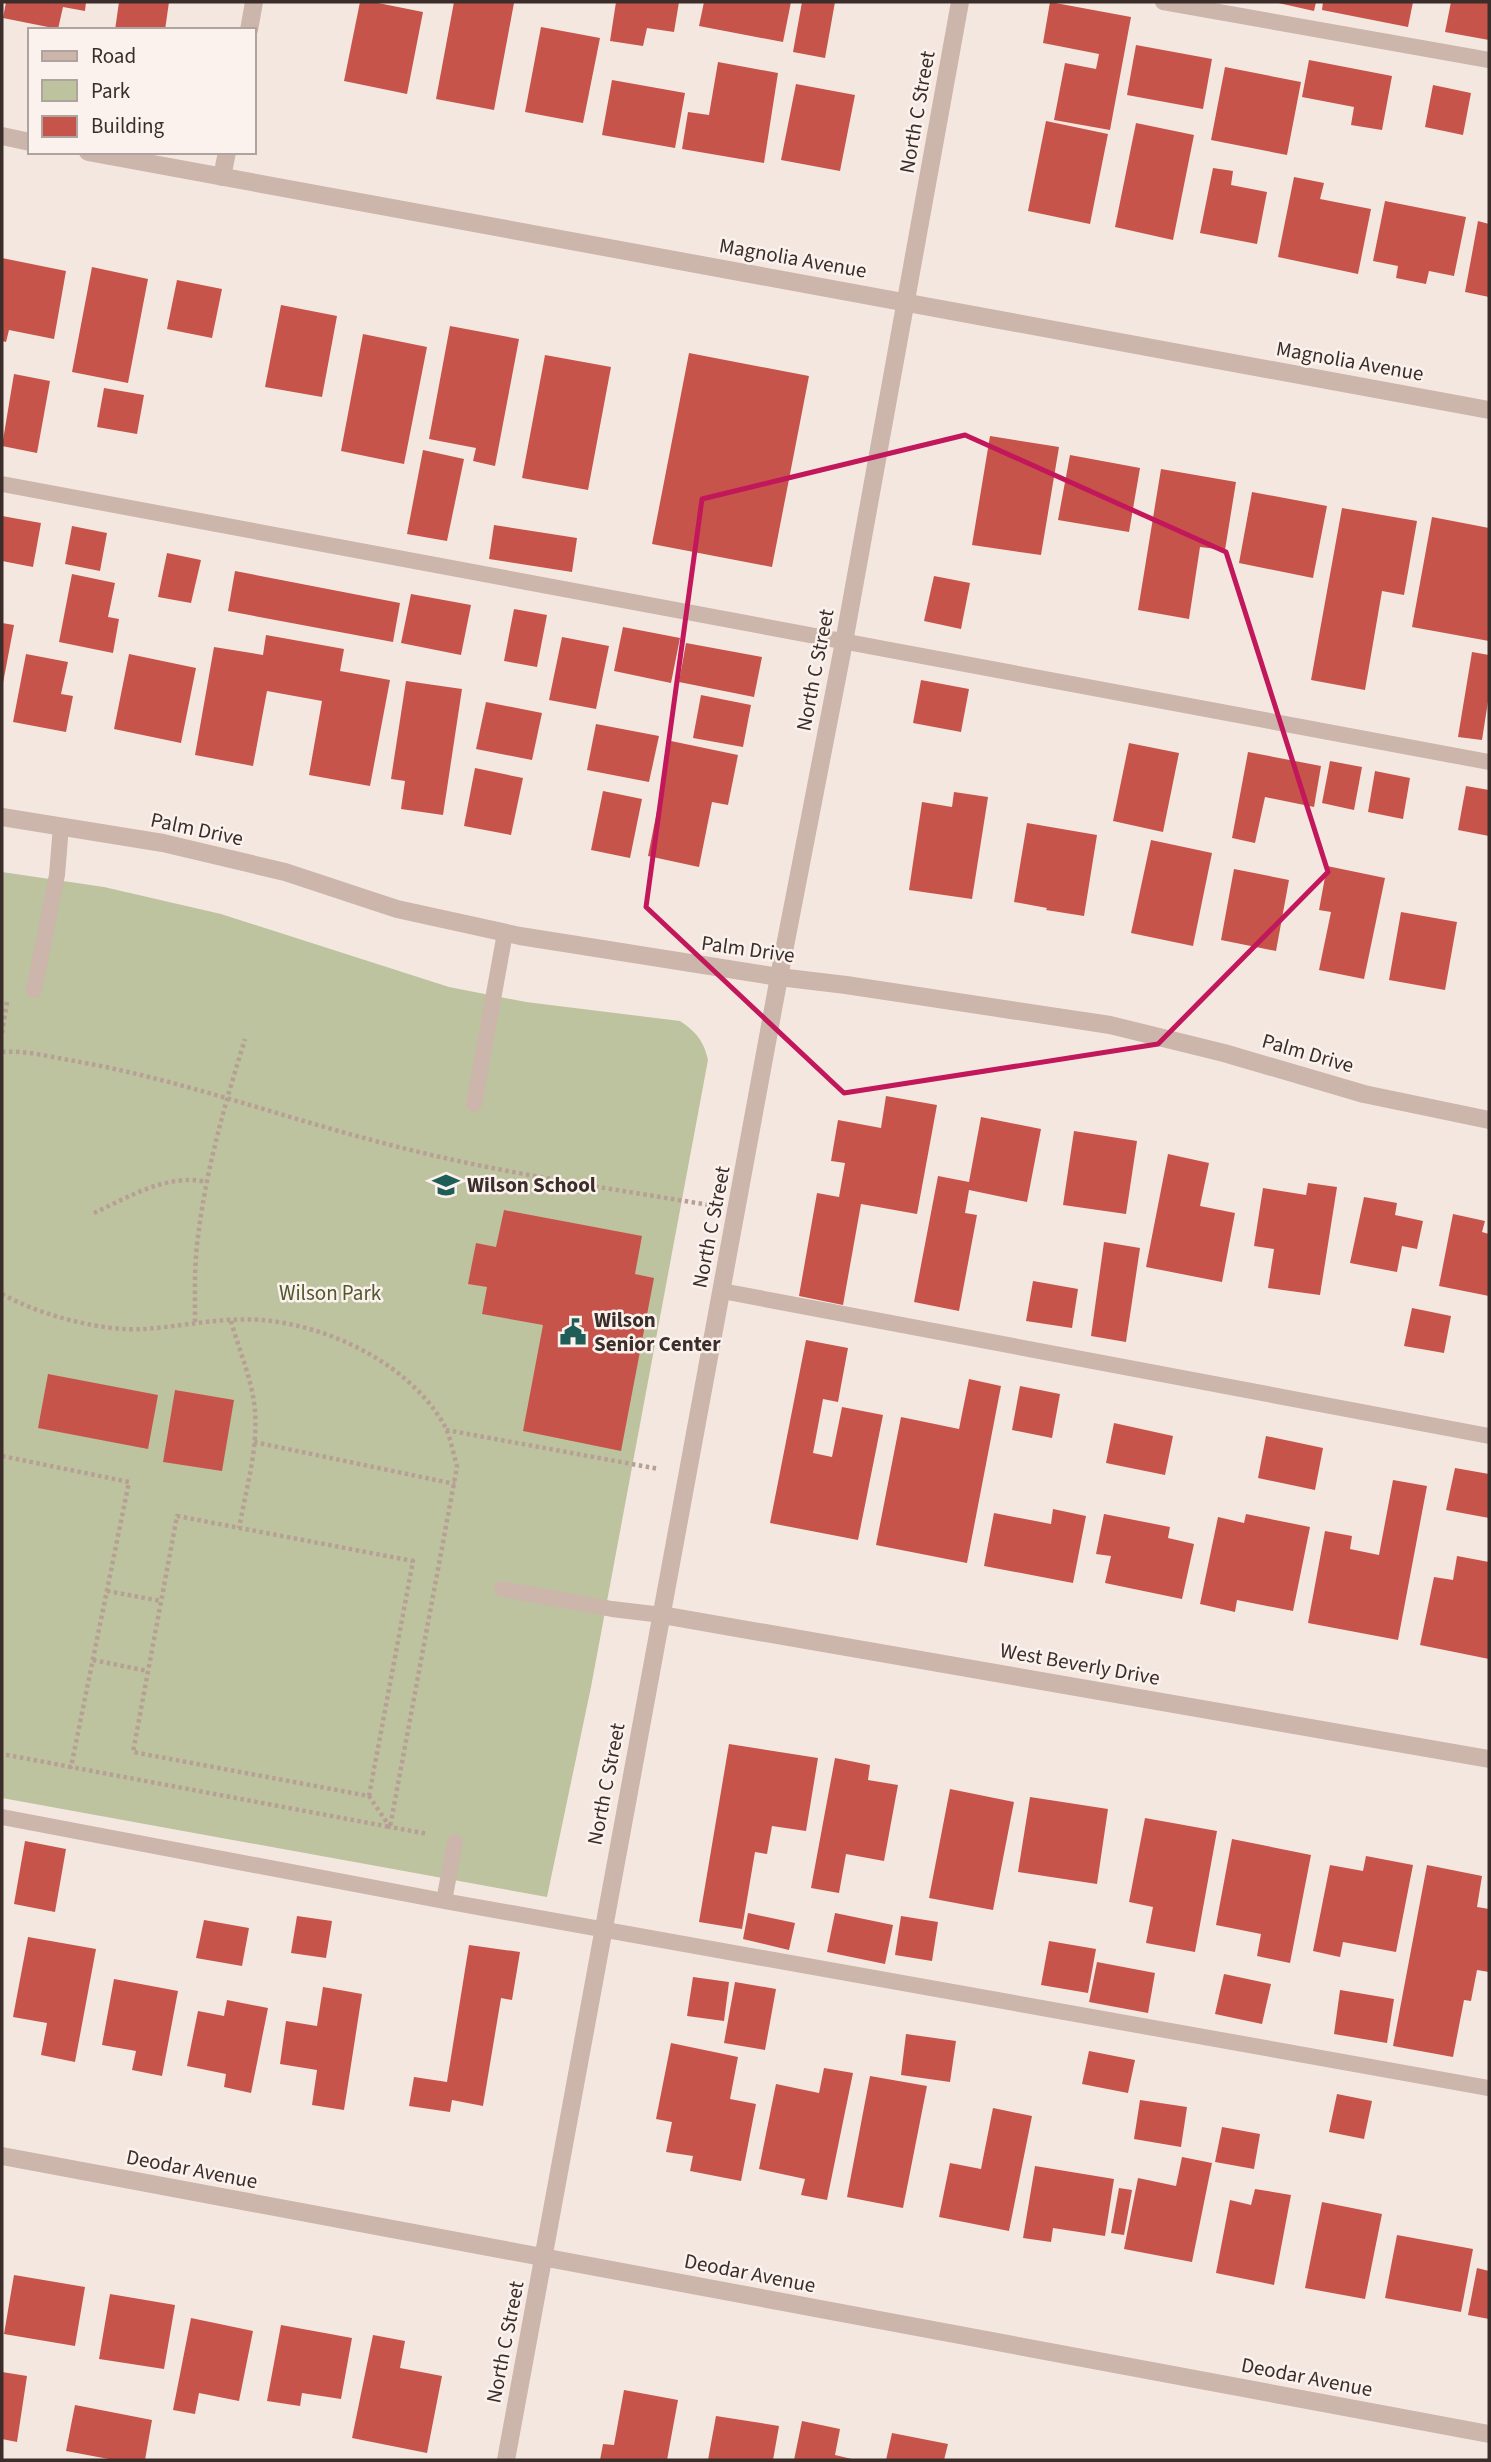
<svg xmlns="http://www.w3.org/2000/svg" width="1491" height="2462" font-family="'Source Sans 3',sans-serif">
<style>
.green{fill:#bdc39f}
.building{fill:#c7544a}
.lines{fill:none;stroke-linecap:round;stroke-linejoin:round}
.path{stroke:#b89f95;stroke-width:4.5;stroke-dasharray:3.5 3.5;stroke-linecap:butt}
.service{stroke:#ccb5ab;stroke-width:16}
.minor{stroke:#ccb5ab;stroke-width:18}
.tertiary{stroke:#ccb5ab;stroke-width:18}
.marked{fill:none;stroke:#c2185b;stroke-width:5;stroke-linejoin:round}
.labels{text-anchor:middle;stroke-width:5;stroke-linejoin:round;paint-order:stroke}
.street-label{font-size:21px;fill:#3a2d2a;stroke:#fbf2ed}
.poi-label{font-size:21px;font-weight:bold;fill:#3a2d2a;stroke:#fbf2ed;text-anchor:start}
.park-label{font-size:21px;fill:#50592e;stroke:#fbf2ed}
</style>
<rect width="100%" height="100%" fill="#f4e7e0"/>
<!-- green -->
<path class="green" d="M2,872l102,15 117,27 228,73 77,15 154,19c16,11 24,20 28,39l-117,627 -44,210 -545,-99z"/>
<!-- building -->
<path class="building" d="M6,2h80l-1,9 -22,-4 -5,22 -55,-11z
M119,2h50l-4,28h-50z
M360,2h13l50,10 -16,82 -63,-13z
M454,2l60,1 -20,107 -58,-11z
M616,2h63l-5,30 -27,-4 -4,18 -33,-5z
M704,2h87l-8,40 -84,-16z
M802,2h33l-10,56 -32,-6z
M1050,2l81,15 -21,113 -56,-10 11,-57 31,6 3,-15 -56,-11z
M1274,2h42l-2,9z
M1323,2h90l-5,25 -86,-17z
M1451,2h38v38l-44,-8z
M541,27l59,11 -17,85 -58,-11z
M1136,45l76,14 -9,50 -76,-14z
M1309,60l83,16 -10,54 -31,-5 3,-18 -52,-10z
M718,62l60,11 -14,90 -82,-14 6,-37 21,3z
M1225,67l76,15 -14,73 -76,-15z
M612,80l73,13 -10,55 -73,-13z
M796,84l59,11 -15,76 -59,-11z
M1433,85l38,8 -8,42 -38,-8z
M1046,121l62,13 -18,90 -62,-13z
M1136,123l58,12 -21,105 -58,-13z
M1213,168l20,3 -2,14 36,7 -10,52 -57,-11z
M1294,177l30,6 -4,16 51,10 -13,65 -80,-17z
M1385,201l81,16 -12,59 -25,-5 -3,13 -30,-6 2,-12 -25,-5z
M1478,221l11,3v73l-24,-5z
M2,258l64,13 -12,68 -45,-9 -3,12 -4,-1z
M92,267l56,12 -20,104 -56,-11z
M177,280l45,9 -10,49 -45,-9z
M281,305l56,11 -15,81 -57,-10z
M450,326l69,13 -24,127 -22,-5 3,-13 -47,-9z
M363,334l64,13 -23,117 -63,-13z
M689,353l120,23 -37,191 -120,-23z
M545,355l66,12 -23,123 -66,-12z
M14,374l36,7 -13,72 -35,-7z
M104,388l40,7 -7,39 -40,-7z
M990,436l69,11 -18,108 -69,-10z
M423,450l41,9 -17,82 -40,-7z
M1070,455l70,13 -11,64 -71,-12z
M1161,469l75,13 -11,68 -25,-3 -11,72 -51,-9z
M1252,492l75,14 -14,72 -74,-15z
M1342,508l75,13 -13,74 -22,-4 -17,99 -54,-10z
M2,516l39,7 -8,44 -31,-6z
M1432,517l57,11v113l-77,-14z
M494,525l83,13 -5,34 -83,-13z
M72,526l35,7 -7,38 -35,-7z
M167,553l34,7 -10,43 -33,-6z
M235,571l165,32 -7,39 -165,-31z
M72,574l43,9 -7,34 11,2 -6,34 -54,-11z
M934,576l36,7 -9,46 -37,-8z
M411,594l60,11 -10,50 -60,-12z
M514,609l33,6 -10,52 -33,-6z
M2,623l12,2 -11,58h-1z
M623,627l57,11 -9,45 -57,-12z
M266,635l78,14 -4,22 50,9 -20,106 -61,-11 13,-74 -55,-10 -14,75 -58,-11 19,-108 49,8z
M562,637l47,9 -13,63 -47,-9z
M686,643l76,14 -8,40 -75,-15z
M1472,652l17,3v40l-7,45 -24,-3z
M26,654l42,8 -7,32 12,2 -7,36 -53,-10z
M129,654l67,14 -15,75 -67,-14z
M921,680l48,9 -8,43 -48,-9z
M406,681l56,8 -19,126 -42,-6 4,-28 -14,-2z
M701,695l50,10 -8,42 -50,-9z
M486,702l56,11 -10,47 -56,-11z
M596,724l63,12 -10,46 -62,-12z
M671,741l67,14 -10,50 -16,-3 -13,65 -51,-11z
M1129,743l50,10 -16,79 -50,-11z
M1248,752l73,14 -7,41 -49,-10 -10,46 -23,-5z
M1330,761l32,6 -8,43 -32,-7z
M475,768l48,10 -12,57 -47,-9z
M1375,771l35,7 -7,41 -35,-7z
M1466,786l23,4v46l-31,-6z
M603,791l39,8 -12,59 -39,-8z
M954,792l34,5 -16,102 -63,-9 13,-88 30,5z
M1027,823l70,12 -13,81 -38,-6 1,-2 -33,-6z
M1151,840l61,13 -19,93 -62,-13z
M1327,866l58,12 -21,101 -45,-9 12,-58 -12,-2z
M1234,869l55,11 -13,71 -55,-11z
M1401,912l56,10 -12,68 -56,-10z
M886,1096l51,9 -20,109 -56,-10 -18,101 -44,-9 18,-103 22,4 6,-34 -14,-2 7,-41 43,8z
M981,1117l60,12 -14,73 -58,-12 -4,23 12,2 -18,96 -45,-9 24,-126 31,6z
M1074,1131l63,10 -11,73 -63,-9z
M1168,1154l41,9 -9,43 35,7 -13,69 -76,-15z
M1308,1183l29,4 -17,108 -52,-7 6,-39 -20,-3 9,-58 43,7z
M1364,1197l33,6 -2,12 28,6 -6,28 -15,-3 -5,26 -47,-9z
M504,1210l138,26 -7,38 19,4 -33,173 -98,-20 20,-106 -61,-11 5,-27 -19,-3 8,-41 20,4z
M1453,1214l32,7 -3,11 7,2v62l-50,-10z
M1104,1242l36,6 -14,94 -35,-6z
M1033,1281l45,8 -6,39 -46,-7z
M1412,1308l39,8 -7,37 -40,-7z
M806,1340l42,8 -10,54 -15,-3 -10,54 19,4 10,-50 41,8 -25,125 -88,-17z
M48,1374l110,21 -10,54 -110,-21z
M969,1379l32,7 -34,177 -91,-18 25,-128 58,12z
M1020,1386l40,8 -8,44 -40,-8z
M175,1390l59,10 -12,71 -59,-9z
M1114,1423l59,13 -8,39 -59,-12z
M1266,1436l57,12 -8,42 -57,-12z
M1455,1468l34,6v44l-43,-8z
M1393,1480l34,6 -29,154 -90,-17 17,-92 27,5 -2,13 29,6z
M1053,1509l33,7 -13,67 -89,-17 10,-53 57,11z
M1104,1514l66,13 -2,11 26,6 -12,55 -77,-16 6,-27 -15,-2z
M1246,1514l64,13 -17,84 -56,-11 -2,12 -35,-8 18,-87 26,6z
M1457,1556l32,6v97l-69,-14 14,-68 19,3z
M729,1744l89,14 -12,73 -34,-5 -5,28 -12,-2 -13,77 -43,-7z
M835,1758l35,7 -2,15 30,5 -14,76 -38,-7 -7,39 -28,-5z
M950,1789l64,13 -21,108 -64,-12z
M1030,1797l78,12 -11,75 -79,-12z
M1145,1818l72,13 -22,121 -49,-9 7,-36 -24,-5z
M1232,1839l79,16 -21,108 -33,-7 4,-22 -45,-9z
M25,1841l41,8 -11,63 -41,-8z
M1366,1856l47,9 -17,87 -53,-10 -3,15 -27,-6 17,-86 33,6z
M1427,1865l55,11 -5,31 12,2v63l-12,-2 -6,31 -7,-1 -11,57 -60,-11z
M748,1913l47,10 -6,27 -46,-11z
M835,1913l58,12 -8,39 -58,-12z
M297,1916l35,5 -6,37 -35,-5z
M901,1916l37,6 -6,39 -37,-6z
M204,1920l45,8 -7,38 -46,-8z
M28,1937l68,12 -21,113 -34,-7 6,-32 -34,-6z
M1049,1941l47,8 -8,44 -47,-8z
M469,1945l51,7 -8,48 -11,-2 -18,108 -31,-6 -2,12 -41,-6 5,-29 33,5z
M1097,1962l58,11 -7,40 -59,-11z
M1224,1974l47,10 -9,40 -47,-10z
M693,1977l36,5 -5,39 -37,-5z
M114,1979l64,12 -16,85 -30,-6 4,-19 -34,-6z
M735,1982l41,7 -11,61 -41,-7z
M323,1987l39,7 -18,116 -32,-5 5,-35 -37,-6 6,-43 31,5z
M1340,1990l54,9 -7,44 -53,-9z
M227,2000l41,8 -17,85 -27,-6 2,-13 -39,-8 11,-55 26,5z
M906,2034l50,7 -6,41 -49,-7z
M671,2043l67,14 -8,42 26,5 -15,77 -51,-10 3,-15 -27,-4 6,-30 -16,-3z
M1089,2051l46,9 -7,33 -46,-9z
M824,2068l29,5 -26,127 -26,-5 4,-16 -46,-10 17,-85 43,9z
M870,2076l57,10 -24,122 -56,-11z
M1337,2094l35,7 -8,38 -35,-7z
M1140,2100l47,7 -6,40 -47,-8z
M993,2108l39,8 -23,115 -70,-14 11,-54 31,6z
M1222,2127l38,7 -6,35 -39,-7z
M1182,2157l30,6 -20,99 -68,-13 14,-71 38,8z
M1035,2166l79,13 -9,57 -52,-8 -2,14 -28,-4z
M1119,2188l13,2 -8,45 -13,-2z
M1255,2189l36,6 -17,90 -58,-12 14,-73 21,5z
M1322,2202l60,12 -17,85 -60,-11z
M1397,2235l76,14 -12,63 -76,-14z
M1477,2268l12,3v48l-21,-4z
M14,2275l71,12 -10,59 -71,-12z
M110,2294l65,11 -11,64 -65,-10z
M191,2318l62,13 -14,70 -40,-8 -4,21 -22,-4z
M281,2325l71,13 -11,61 -39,-6 -2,13 -33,-5z
M373,2335l32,6 -5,27 42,8 -15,77 -75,-15z
M2,2372l25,4 -10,66 -15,-3z
M624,2390l54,10 -11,60h-67l3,-16 11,1z
M75,2405l77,15 -7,40h-31l-48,-9z
M716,2416l63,10 -6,34h-65z
M802,2421l38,8 -5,26 21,5h-62z
M892,2433l56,11 -4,16h-58z"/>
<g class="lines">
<!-- path -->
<path class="path" d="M2,1033l5,-31
M2,1052c25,-2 53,6 78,10 105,19 204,56 307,82 106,28 214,43 322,61
M94,1213c35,-16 73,-40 113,-31
M2,1294c37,21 101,38 143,35 39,-3 78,-12 117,-9 68,6 144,43 180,101 8,13 11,31 15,46l-67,360 -319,-60
M231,1321c8,29 21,58 24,89 3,39 -9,80 -16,118
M195,1322c0,-28 -1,-57 3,-85 8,-68 27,-133 47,-198
M446,1430l213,39
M254,1442l201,42
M2,1456l127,26 -58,285 -69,-13
M107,1591l54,10
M93,1660l55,11
M369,1796l44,-235 -236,-45 -44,236 236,44 21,31 38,7"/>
<!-- service -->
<path class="service" d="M1163,2l326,58
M2,484l1487,278
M34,990l23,-115 4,-49
M474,1104l31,-171
M722,1291l767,145
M502,1589l110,20 50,6
M2,1817l442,84 1045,187
M444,1901l11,-59"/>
<!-- minor -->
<path class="minor" d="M249,30l5,-28
M2,136l28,6
M88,152l1401,258
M222,177l5,-25
M2,817l161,26 122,29 112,37 123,27 259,41 67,8 264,40 114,28 140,41 125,26
M662,1615l827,144
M2,2156l1487,278"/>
<!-- tertiary -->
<path class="tertiary" d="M506,2460l273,-1483 65,-335 116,-640"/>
</g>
<!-- marked area -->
<path class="marked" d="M965,435l261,117 102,320 -170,172 -314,49 -198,-186 56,-408z"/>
<!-- icons -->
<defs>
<g id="school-bare" transform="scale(2.1)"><path d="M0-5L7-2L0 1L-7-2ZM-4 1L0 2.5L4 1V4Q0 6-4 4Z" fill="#1f5d57" stroke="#fbf2ed" stroke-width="2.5" paint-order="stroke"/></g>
<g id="civic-bare" transform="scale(2.1)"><path d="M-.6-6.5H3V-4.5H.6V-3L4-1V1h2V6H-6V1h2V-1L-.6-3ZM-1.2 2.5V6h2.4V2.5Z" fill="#1f5d57" stroke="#fbf2ed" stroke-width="2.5" paint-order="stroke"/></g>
</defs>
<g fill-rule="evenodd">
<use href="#school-bare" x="446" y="1185"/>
<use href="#civic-bare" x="573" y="1332"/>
</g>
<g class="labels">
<!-- street labels -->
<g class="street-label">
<text transform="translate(917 112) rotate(-80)" y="7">North C Street</text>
<text transform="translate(793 258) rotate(10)" y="7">Magnolia Avenue</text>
<text transform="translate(1350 361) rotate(10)" y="7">Magnolia Avenue</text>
<text transform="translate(815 670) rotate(-79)" y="7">North C Street</text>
<text transform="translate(197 829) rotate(12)" y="7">Palm Drive</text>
<text transform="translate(748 949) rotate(8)" y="7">Palm Drive</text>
<text transform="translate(1308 1053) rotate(16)" y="7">Palm Drive</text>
<text transform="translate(711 1227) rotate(-79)" y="7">North C Street</text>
<text transform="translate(1080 1664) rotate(10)" y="7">West Beverly Drive</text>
<text transform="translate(606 1784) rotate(-79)" y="7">North C Street</text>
<text transform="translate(192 2169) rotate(11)" y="7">Deodar Avenue</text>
<text transform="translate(750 2273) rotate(11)" y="7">Deodar Avenue</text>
<text transform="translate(505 2342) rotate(-79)" y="7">North C Street</text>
<text transform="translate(1307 2377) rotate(11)" y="7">Deodar Avenue</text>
</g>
<!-- poi labels -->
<g class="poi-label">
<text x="467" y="1192">Wilson School</text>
<text x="594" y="1327">Wilson<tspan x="594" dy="24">Senior Center</tspan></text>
</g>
<!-- park labels -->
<g class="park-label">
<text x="330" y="1300">Wilson Park</text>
</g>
</g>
<!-- border -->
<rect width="1491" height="2462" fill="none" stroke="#3a2d2a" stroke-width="7"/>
<!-- legend -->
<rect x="28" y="28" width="228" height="126" fill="#fbf2ed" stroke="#aea39f" stroke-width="2"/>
<rect x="42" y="51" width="35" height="10" fill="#ccb5ab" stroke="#aea39f" stroke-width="2"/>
<text x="91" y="63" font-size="21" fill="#3a2d2a">Road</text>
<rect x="42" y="80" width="35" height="21" fill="#bdc39f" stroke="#aea39f" stroke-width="2"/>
<text x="91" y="98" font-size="21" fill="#3a2d2a">Park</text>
<rect x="42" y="116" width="35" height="21" fill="#c7544a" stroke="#aea39f" stroke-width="2"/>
<text x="91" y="133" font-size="21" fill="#3a2d2a">Building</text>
</svg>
